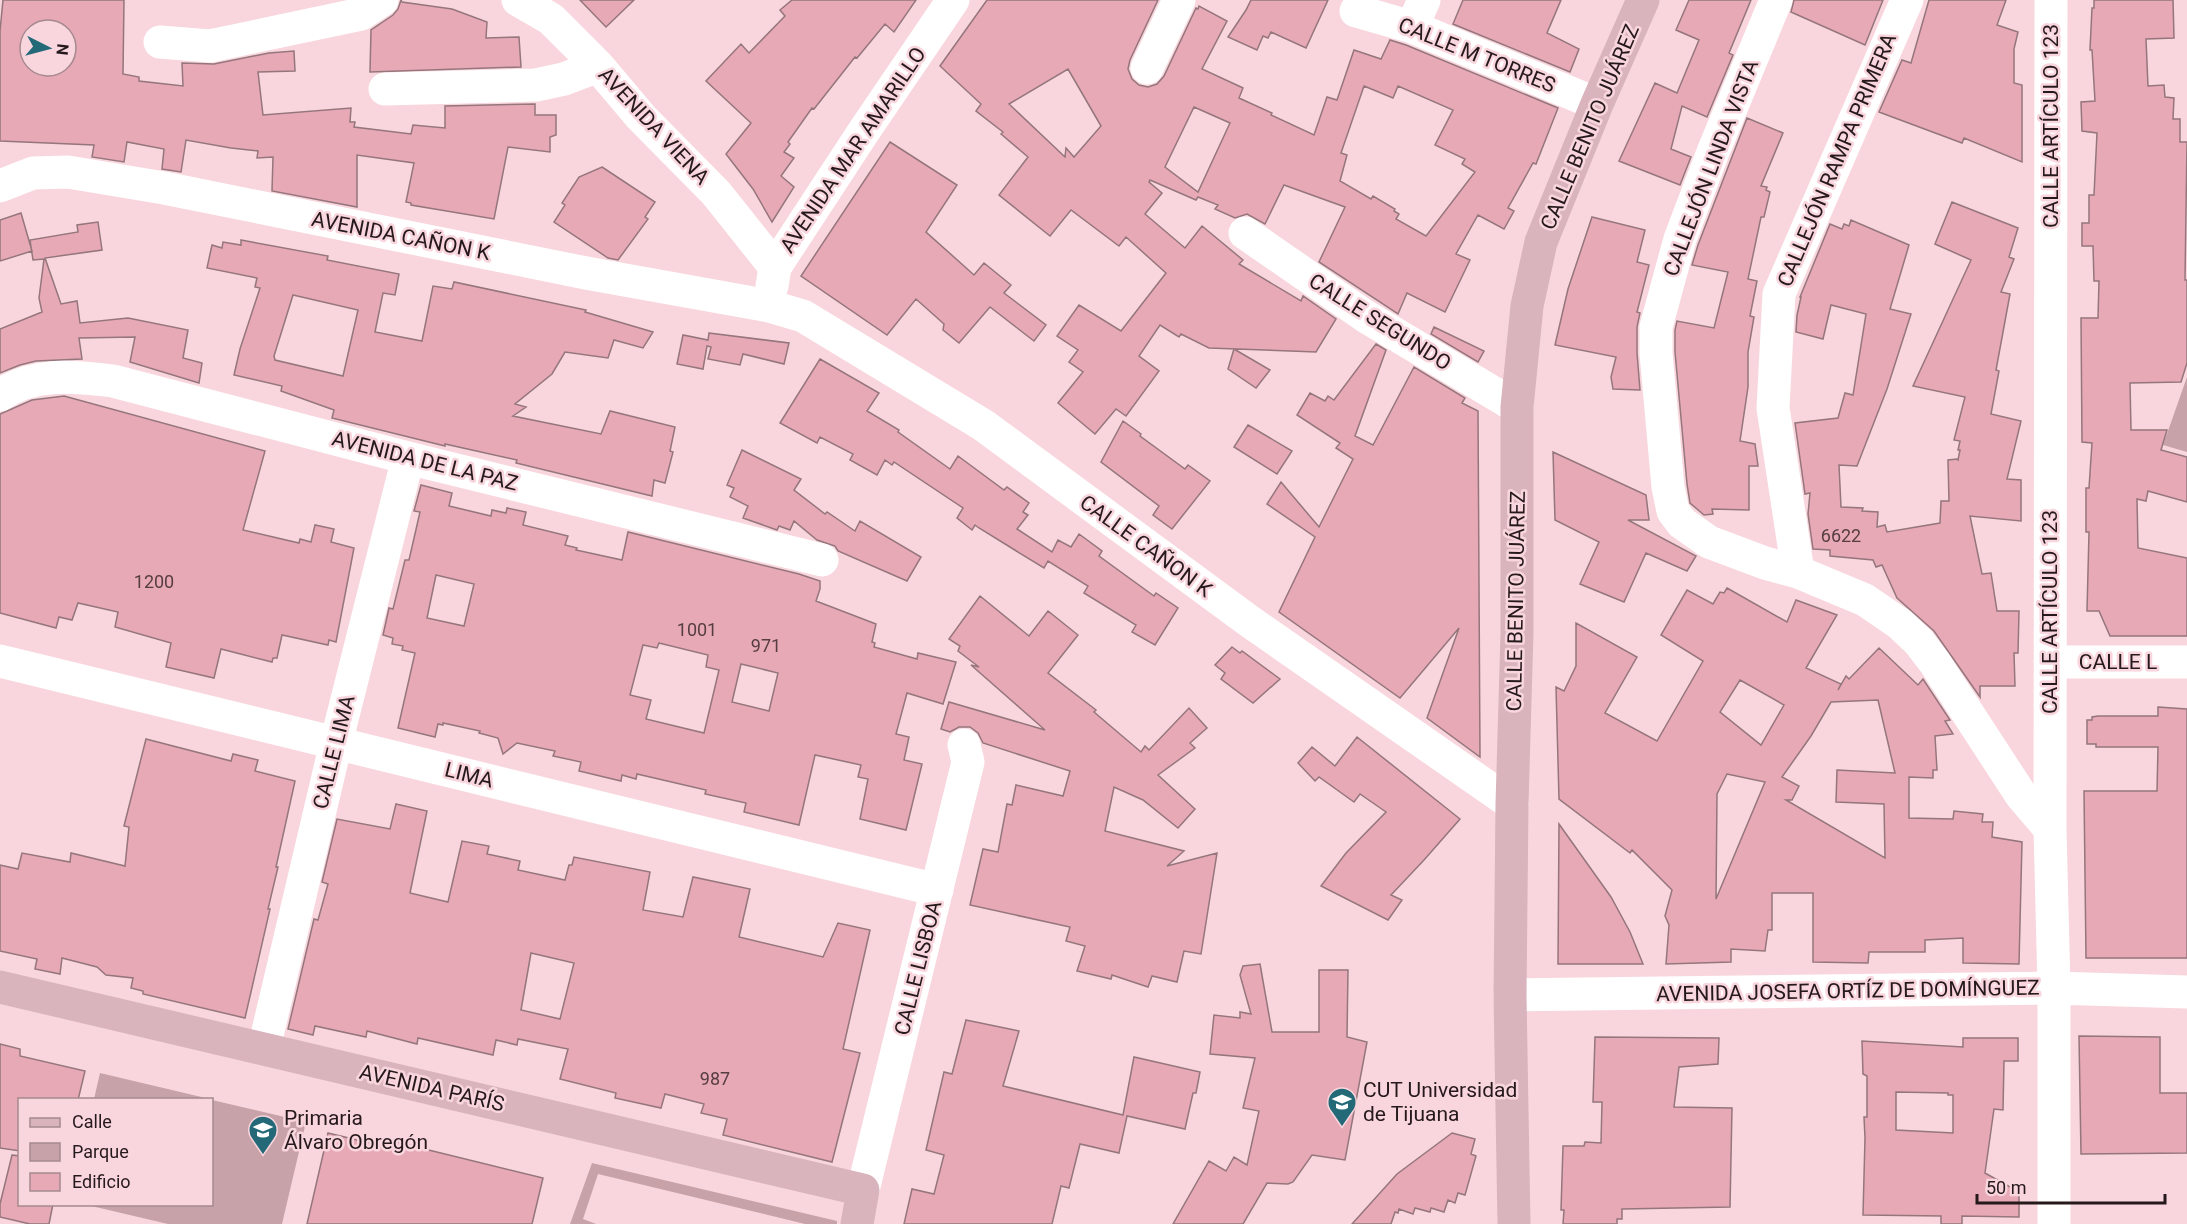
<svg xmlns="http://www.w3.org/2000/svg" width="2187" height="1224" font-family="Roboto,sans-serif">
<style>
.green{fill:#c8a2a9}
.building{fill:#e8a9b6;stroke:#94767c;stroke-width:1.5;fill-rule:evenodd}
.lines{fill:none;stroke-linecap:round;stroke-linejoin:round}
.minor{stroke:#fff;stroke-width:33}
.major{stroke:#d9b4bd;stroke-width:33}
.labels{text-anchor:middle;stroke-width:5;stroke-linejoin:round;paint-order:stroke}
.number-label{font-size:18px;fill:#563d42}
.street-label{font-size:21px;fill:#25191b;stroke:#f9d6dd}
.poi-label{font-size:21px;fill:#25191b;stroke:#f9d6dd;text-anchor:start}
</style>
<rect width="100%" height="100%" fill="#f9d6dd"/>
<!-- green -->
<path class="green" d="M2187,377v75l-24,-7z
M100,1073l110,26h-116z
M212,1100l94,22 -24,102h-114l-81,-19 125,-1z
M592,1163l245,58v3h-32l-207,-50 -15,45 13,5h-26z"/>
<!-- building -->
<path class="building" d="M3,0h121l-1,74 16,3v4l44,5 -1,-23 32,1 55,-11 25,-2 1,20 -37,1 5,43 88,-7 -1,14h5l-1,5 57,7 2,-9 32,3v-22l90,-2v11h21v20l-6,2v15l-42,-5 -14,72 -83,-14v-2l-5,-1 8,-39 -57,-8v52l-85,-16 1,-34 -16,1 1,-7 -27,-3 -45,-8 -5,32 -19,-3 2,-20 -37,-7 -3,20 -32,-5 2,-12 -94,-4v-110zM30,30h36v36h-36z
M401,0l1,2 50,7 35,13 -1,16 33,-1 2,30 -151,5 1,-42 22,-15 5,-6z
M580,0h54l-28,27z
M792,0h124l-22,32 -9,-8 -28,34 -2,-1 -41,52 -2,-1 -24,34 2,2 -6,8 10,6 -13,18 13,11 -22,35 -19,-33 -27,-35 25,-31 -45,-42 35,-37 8,9 36,-37 -5,-6z
M987,0h171l-28,60 -2,9 4,10 7,6 9,2 9,-3 7,-8 32,-68 2,1 1,-3 28,15 -25,48 41,19 -4,10 33,15 -1,2 43,20 13,-38 10,3 17,-50 27,9 9,-19 16,5 152,63 -22,56 -3,-1 -25,45 6,3 -10,18 -26,-14 -22,39 14,6 -25,52 -38,-19 -9,21 -79,-52 26,-55 -61,-22 -19,39 -18,-10 -12,4 -20,-9 3,-4 -20,-8 -2,3 -46,-20 -1,2 13,11 -17,21 40,34 17,-22 41,34 -4,4 62,37 2,-5 33,23 -20,33 -107,-4 -28,-14 -2,3 -19,-12 -21,31 20,15 -33,45 -10,-7 -21,25 -37,-31 25,-31 -14,-10 9,-12 -21,-14 22,-31 42,26 45,-58 -40,-36 -7,9 -48,-36 -21,26 -51,-41 29,-38 -27,-23 2,-2 -27,-21 5,-7 -41,-38zM1068,69l33,57 -27,31 -8,-9 -1,9 -56,-53zM1364,86l29,12 5,-12 55,24 -18,35 30,14 -3,5 13,8 -49,64 -30,-17 3,-5 -5,-3 1,-2 -22,-13 -2,3 -31,-18 7,-26 -6,-2zM1194,107l36,16 -32,69 -33,-25z
M1251,0h77l-22,48 -35,-16 -3,6 -5,-2 -6,14 -29,-13 18,-27z
M1463,0h98l-14,33 32,16 -9,23 -117,-48z
M1689,0h62l-22,53 4,2 -26,62 -25,-11 -11,43 20,8 -11,28 -61,-24 36,-78 22,10 22,-53 -23,-10z
M1794,0h89l-18,45 -74,-33z
M1929,0h77l-9,25 21,7 -4,17v34l8,2v77l-58,-24 -2,5 -83,-31 23,-52 9,3z
M2094,0h79l1,38 -28,1 2,47 16,-1 1,12 9,1 -1,21h7v23h7l-2,138h2v83l-6,19 -51,1 1,47h36l-6,20 26,7v45l-39,-11 -2,10 -9,-2 1,49 49,10v78h-77l-11,-25h-12l2,-79h-3v-44h3l3,-45 -10,-1 -1,-124h17l1,-37h-5l-1,-35h-11v-23h7v-28h5l3,-62 -15,-2 -1,-29 14,-1 -3,-51h-2l2,-42h2z
M1747,118l36,15 -22,53 6,1 -1,3 4,2 -6,25h-3l-13,62 9,2 -7,35 4,1 -6,35v35l-8,54 15,3 3,22h-9v44l-37,-1 1,5 -9,1 -14,-12 -3,-19 -12,-132v-22l2,-9 37,7 14,-56 -36,-7 6,-20z
M890,142l67,43 -31,47 48,43 10,-12 27,22 -7,8 42,32 -12,16 -44,-34 -31,36 -16,-13 1,-6 -28,-25 -29,36 -86,-59z
M602,167l53,35 -10,15 3,2 -30,41 -10,-2 -54,-36 11,-17 -3,-2 17,-26z
M1952,202l66,26 -9,29 5,2 -13,33 9,2 -14,76 3,1 -8,43 30,7 -14,58 14,1v41l-51,-5 12,58 9,-1 6,38h22l-1,42h-4l1,33h-35v11l-46,-66 -37,-33 -15,-33 -6,2 -3,-7 -43,-4v-6l-17,-1 -5,-35 2,-21 -5,1 -10,-71 43,-5 7,-25 8,2 13,-81 -35,-9 -8,34 -27,-7 1,-17 4,-18h-1l30,-73 12,5 2,-5 5,2 2,-6 58,25 -19,64 21,5 -24,75 -30,77 -18,-1 2,42 22,1 -1,3 16,1 -1,15 8,-2 2,7 53,-9 1,-22h8l-1,-41 9,-1 1,1 2,-10h-2l2,-9 -6,-1 11,-43 -52,-11 58,-126 -36,-16z
M21,213l11,38 -32,10v-41z
M1592,217l53,13 -8,32 12,3 -12,47 3,1 -3,14v26l3,37 -27,-1 -2,-12 5,-20 -61,-12 13,-56z
M98,222l4,28 -57,8 16,46 16,-3 3,22 48,-5 60,12 -5,28 19,5 -3,20 -69,-21 5,-25 -56,1 3,21 -46,2 -16,4 -20,8v-44l42,-17 -3,-14 5,-39 -11,1 -3,-20 48,-8 -1,-7z
M241,240l87,16 -1,4 72,14 -4,21 -12,-2 -8,39 47,9 11,-55 19,3 2,-7 132,28 -1,2 68,20 -10,16 -29,-8 -6,18 -43,-6 -13,22 -37,30 11,3 -13,9 88,18 9,-23 65,16 -5,24 3,1 -8,31 -11,-3 -2,16 -136,-33 1,-3 -72,-16v2l-113,-28 2,-8 -53,-19 1,-5 -48,-11 6,-26 20,-61 -5,-1 2,-9 -50,-10 5,-23 10,3 1,-6 18,3zM293,295l65,15 -15,66 -68,-16 -1,-4z
M1434,327l50,24 -6,11 -47,-28z
M709,333l80,10 -5,21 -41,-10 -3,11 -32,-6 3,-12 -4,-1 -4,23 -26,-5 6,-29 25,5z
M1376,344l10,6 -31,86 18,9 41,-78 51,31 -3,5 16,8 2,346 -53,-39 32,-90 -59,70 -121,-86 36,-75 -48,-33 14,-22 38,45 34,-68 -17,-11 4,-5 -43,-28 13,-22 15,8 3,-5 6,4z
M1234,349l36,21 -14,18 -28,-19z
M820,359l59,34 -12,18 32,19 -1,2 52,37 8,-13 46,34 3,-3 22,16 -6,9 5,3 -11,14 35,23 6,-12 13,7 8,-13 23,17 -3,5 55,40 2,-3 22,15 -23,37 -23,-13 4,-7 -52,-32 4,-7 -40,-25 -4,7 -65,-40 -4,-3 -3,5 -15,-12 6,-10 -69,-46 -2,3 -7,-5 -8,15 -27,-15 3,-6 -33,-17 -3,6 -37,-20z
M64,396l201,55 -22,79 56,13 1,-4 11,3 4,-17 19,4 -3,13 23,6 -18,94 -7,-2 -1,5 -46,-10 -5,23h-4l-1,4 -51,-13 -7,29 -48,-11 5,-24 -56,-16 3,-15 -40,-9 -6,17 -13,-3 -3,11 -56,-15v-199l32,-14z
M1123,421l18,13 -1,2 45,33 3,-4 22,16 -38,48 -19,-14 6,-9 -58,-44z
M1248,425l44,26 -15,23 -43,-27z
M742,450l59,29 -7,11 31,24 2,-2 28,19 5,-10 61,36 -14,24 -69,-30 -3,-5 -18,-6 -23,-19 -4,9 -11,-4 -2,4 -34,-12 5,-12 -18,-9 4,-9 -7,-3z
M1553,452l93,43 3,25h-21l68,36 -9,15 -41,-18 -22,49 -44,-18 19,-42 -44,-22z
M421,485l31,8 -3,13 42,10 1,-6 14,3 1,-5 19,4 -3,13 45,11 -3,9 12,3 -1,2 46,10 6,-28 171,42 21,7v8l-4,12 60,23 -4,18 3,1 -1,4 43,12 1,-6 38,9 -13,42 -36,-11 -11,41 13,3 -5,23 18,4 -16,66 -46,-11 8,-40 -10,-2 3,-12 -46,-10 -16,70 -55,-13 2,-9 -41,-9 1,-4 -69,-16 -1,5 -14,-4 -1,6 -42,-10 2,-9 -28,-6 2,-5 -38,-8 -14,11 -5,-16 -19,-5 1,-2 -37,-8v2l-5,-1 -3,13 -37,-9 17,-75 -13,-3 1,-4 -11,-2 1,-6 -10,-3 6,-27 4,1 12,-49h4l11,-48 -6,-1zM436,575l38,9 -10,42 -37,-8zM659,643l49,12 -2,12 13,3 -15,63 -58,-14 5,-19 -21,-5 13,-50 14,3zM741,664l37,9 -9,38 -37,-9z
M1727,588l60,34 9,-22 41,15 -31,53 35,16 -3,6 8,-14 3,3 30,-31 39,37 5,-6 27,41 -5,1 8,13 -18,2 2,34h-4v8l-24,-1v41l44,1 1,-8 29,3 -1,8h11l-1,15 30,5 -3,122 -56,-1v-25l-38,2v12h-56l-1,11 -55,-1v-69h-41v37h-4l-3,21 -34,-2v13l-65,2 3,-39 -4,-9 7,-26 -40,-40 -2,3 -71,-54 -3,-112 8,4 12,-25v-43l61,34 -32,56 52,28 46,-80 -42,-26 26,-45 26,14 7,-12 4,1zM1740,680l44,25 -23,40 -41,-33zM1878,700l17,73 -58,-3 -1,32 48,2 1,54 -99,-58h6l7,-14 -17,-9 29,-41 20,-34zM1727,774l38,8 -49,117 1,-105z
M980,596l49,40 19,-25 30,24 -30,38 48,37 -2,2 47,40 4,-6 4,4 40,-42 18,20 -17,15 5,5 -37,27 37,34 -17,19 -35,-28 -29,-13 -9,44 79,20 -17,15 50,-13 -16,101 -17,-3 -7,31 -25,-6 -4,11 -36,-12 -1,4 -34,-8 8,-25 -19,-5 4,-14 -100,-22 13,-56 15,3 9,-48 5,1 4,-20 47,11 7,-25 -87,-28 -5,-10 -8,-6h-11l-9,5 -9,-3 8,-27 96,28 -74,-65 8,2 -21,-16 2,-5 -11,-7z
M1232,647l8,6 2,-2 38,28 -27,24 -32,-24 4,-6 -10,-8z
M2158,707l29,2v249h-101l-2,-167h73l1,-44h-62v-3h-9v-24h5v-3l6,-1h60z
M1357,737l103,82 -36,41 -33,35 11,5 -14,20 -67,-34 25,-33 40,-41 -26,-18 -6,8 -35,-25 -4,4 -17,-18 14,-16 23,19z
M146,739l85,22 2,-7 25,6 -3,11 40,10 -19,86h2l-10,42h2l-25,109 -102,-24v-3l-12,-3 2,-10 -27,-3 -9,-8 -35,-9 -2,16 -25,-5 2,-10 -37,-8v-86l18,4 4,-16 48,9 1,-9 54,13 4,-39 -5,-1z
M396,804l31,7 -17,82 38,9 14,-61 27,5 -2,8 33,7 -2,9 47,10 4,-15h3l2,-8 76,15 -7,38 40,7 10,-40 57,12 -11,48 84,20 15,-34 32,7 -27,119 17,4 -28,109 -109,-27 4,-16 -26,-6 3,-9 -39,-10 -4,14 -46,-10 1,-5 -56,-14 8,-30 -50,-10 -1,6 -21,-5 -3,15 -75,-17 -1,6 -50,-13 -1,6 -51,-11 -2,9 -25,-6 26,-110 4,1 10,-36 -6,-2 15,-63 53,10zM531,953l43,10 -14,56 -39,-9z
M1559,824l52,73 19,35 13,32h-85z
M1260,964l12,68h47v-62h29l-1,67 20,5 -22,118 -33,-5 -19,27 -5,2 -21,-1 -24,41h-70l36,-63 17,10 8,-14 13,8 12,-54 -16,-3 12,-50 -45,-4 4,-39 26,3v-6l11,2 -11,-39 3,-9z
M966,1020l53,11 -16,55 120,29 11,-58 66,15 -4,21h-3l-8,36 -58,-13 -8,37 -39,-9 -11,44 -8,-2 -9,38h-148l8,-35 22,5 10,-39 -18,-5 18,-78 8,2z
M2079,1036l81,1v56h27v60l-106,1z
M1595,1037l124,1 -1,26 -39,3 -5,40 58,1 -2,99 -108,2v10h-5v5h-54l1,-14h-3l2,-64h21l1,-4 16,1 1,-41h-9z
M1963,1038h55v23h-14l-1,49 -9,-1 -9,64 34,19v25l-57,-1v8h-21v-8l-78,-1 2,-77 -1,-21h3v-41l-4,-2 -1,-33 101,6zM1896,1092l52,1v2h5v38l-57,-3z
M0,1044l20,5v7l65,15 -7,29h-58v51l-20,-3z
M328,1133l67,16 1,-7 147,36 -11,46h-225z
M1452,1133l23,6 -4,15 5,2 -11,39 -7,-2 -3,10 -7,-3 -4,12 -13,-4 -1,4 -15,-4 -2,6 -14,-5 -1,4 -3,-1 -4,12h-39l45,-50z
M12,1155l8,1v48h33l-4,20h-19l-30,-7v-13z"/>
<g class="lines">
<!-- minor -->
<path class="minor" d="M518,0l33,19 47,47 43,51 75,76 59,74
M1776,0l-63,152 -33,87 -24,88v26l12,134 5,24 9,12 27,19 56,21 33,9 67,28 35,24 19,18 16,21 86,132 29,34
M2051,0l-1,829 4,159v236
M1356,11l56,16 185,77
M1412,27l12,-27
M160,42l50,4 151,-32 21,-14
M1147,68l32,-68
M385,89l151,-4 28,-6 34,-13
M0,186l33,-13 35,-1 96,16 422,85 183,33 34,10 180,109 266,196 263,183
M1245,233l120,83 152,91
M772,286l3,-19 89,-136 89,-131
M0,395c34,-23 74,-19 113,-14l295,77 414,102
M1798,572l-25,-164 6,-114 128,-294
M0,661l937,229
M2050,662h137
M1510,995l544,-7 133,4
M264,1048l72,-305 72,-285
M863,1190l105,-428 -4,-17"/>
<!-- major -->
<path class="major" d="M0,987l863,203 -6,34
M1514,1224l-4,-229 2,-191 5,-171v-226l10,-101 14,-64 56,-138 46,-104"/>
</g>
<!-- icons -->
<defs>
<g id="university-pin" transform="scale(1.5)"><path d="M0 17L-7.5 6A9.5 9.5 0 1 1 7.5 6Z" fill="#236978" stroke="#f9d6dd"/><path d="M0-5L7-2L0 1L-7-2ZM-4 1L0 2.5L4 1V4Q0 6-4 4Z" fill="#fff"/></g>
<g id="school-pin" transform="scale(1.5)"><path d="M0 17L-7.5 6A9.5 9.5 0 1 1 7.5 6Z" fill="#236978" stroke="#f9d6dd"/><path d="M0-5L7-2L0 1L-7-2ZM-4 1L0 2.5L4 1V4Q0 6-4 4Z" fill="#fff"/></g>
</defs>
<g fill-rule="evenodd">
<use href="#university-pin" x="1342" y="1102"/>
<use href="#school-pin" x="263" y="1130"/>
</g>
<g class="labels">
<!-- number labels -->
<g class="number-label">
<text x="1841" y="542">6622</text>
<text x="154" y="588">1200</text>
<text x="697" y="636">1001</text>
<text x="766" y="652">971</text>
<text x="715" y="1085">987</text>
</g>
<!-- street labels -->
<g class="street-label">
<text transform="translate(1477 55) rotate(22)" y="7">CALLE M TORRES</text>
<text transform="translate(654 126) rotate(47)" y="7">AVENIDA VIENA</text>
<text transform="translate(2051 126) rotate(-90)" y="7">CALLE ARTÍCULO 123</text>
<text transform="translate(1590 127) rotate(-67)" y="7">CALLE BENITO JUÁREZ</text>
<text transform="translate(853 150) rotate(-56)" y="7">AVENIDA MAR AMARILLO</text>
<text transform="translate(1837 160) rotate(-67)" y="7">CALLEJÓN RAMPA PRIMERA</text>
<text transform="translate(1711 168) rotate(-69)" y="7">CALLEJÓN LINDA VISTA</text>
<text transform="translate(401 236) rotate(11)" y="7">AVENIDA CAÑON K</text>
<text transform="translate(1380 322) rotate(32)" y="7">CALLE SEGUNDO</text>
<text transform="translate(425 461) rotate(14)" y="7">AVENIDA DE LA PAZ</text>
<text transform="translate(1146 546) rotate(36)" y="7">CALLE CAÑON K</text>
<text transform="translate(1516 601) rotate(-89)" y="7">CALLE BENITO JUÁREZ</text>
<text transform="translate(2050 612) rotate(-90)" y="7">CALLE ARTÍCULO 123</text>
<text x="2118" y="669">CALLE L</text>
<text transform="translate(334 752) rotate(-76)" y="7">CALLE LIMA</text>
<text transform="translate(469 775) rotate(14)" y="7">LIMA</text>
<text transform="translate(918 968) rotate(-76)" y="7">CALLE LISBOA</text>
<text transform="translate(1848 991) rotate(-1)" y="7">AVENIDA JOSEFA ORTÍZ DE DOMÍNGUEZ</text>
<text transform="translate(432 1088) rotate(13)" y="7">AVENIDA PARÍS</text>
</g>
<!-- poi labels -->
<g class="poi-label">
<text x="1363" y="1097">CUT Universidad<tspan x="1363" dy="24">de Tijuana</tspan></text>
<text x="284" y="1125">Primaria<tspan x="284" dy="24">Álvaro Obregón</tspan></text>
</g>
</g>
<!-- legend -->
<rect x="18" y="1098" width="195" height="108" fill="#f9d6dd" stroke="#a48a8f" stroke-width="1.5"/>
<rect x="30" y="1118" width="30" height="9" fill="#d9b4bd" stroke="#a48a8f" stroke-width="1.5"/>
<text x="72" y="1128" font-size="18" fill="#25191b">Calle</text>
<rect x="30" y="1143" width="30" height="18" fill="#c8a2a9" stroke="#a48a8f" stroke-width="1.5"/>
<text x="72" y="1158" font-size="18" fill="#25191b">Parque</text>
<rect x="30" y="1173" width="30" height="18" fill="#e8a9b6" stroke="#a48a8f" stroke-width="1.5"/>
<text x="72" y="1188" font-size="18" fill="#25191b">Edificio</text>
<!-- north arrow -->
<g transform="translate(48 48) rotate(96)"><circle r="28" fill="#f9d6dd" stroke="#a48a8f" stroke-width="1.5"/>
<path d="M0-4.5L10 22L0 15L-10 22Z" fill="#236978"/>
<text y="-9" font-size="16" font-weight="bold" text-anchor="middle" fill="#25191b">N</text>
</g>
<!-- scale -->
<path d="M1977 1194v9h188v-9" fill="none" stroke="#25191b" stroke-width="3"/>
<text x="1986" y="1194" font-size="18" fill="#25191b" stroke="#f9d6dd" stroke-width="4.5" paint-order="stroke">50 m</text>
</svg>
